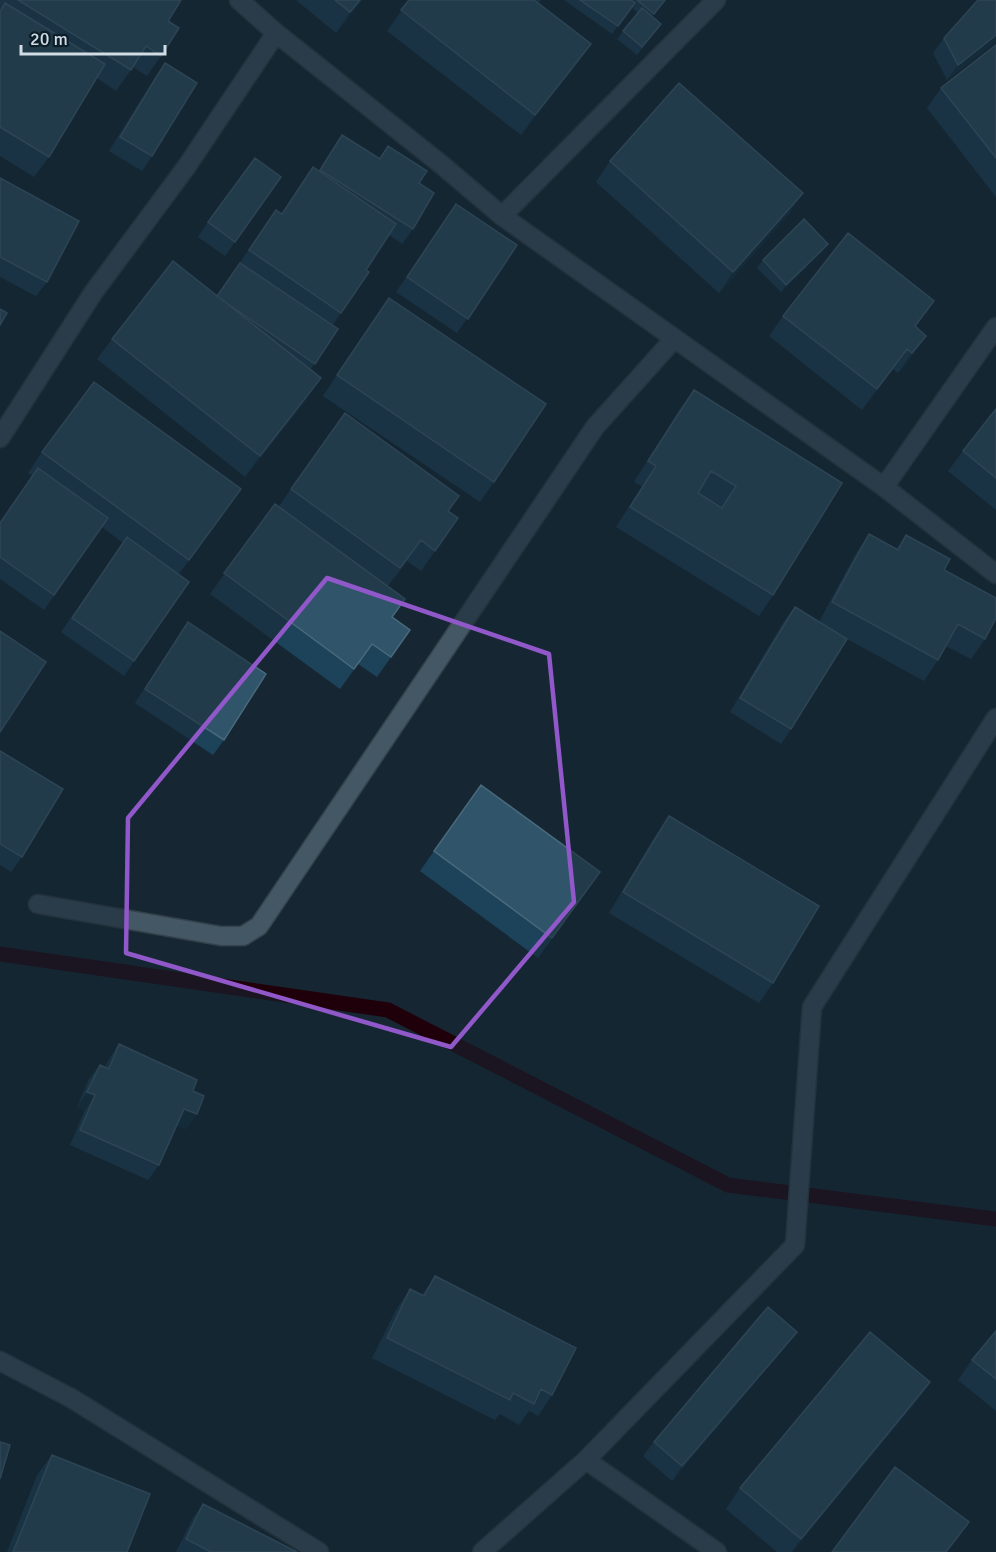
<svg xmlns="http://www.w3.org/2000/svg" width="996" height="1552" font-family="Signika,sans-serif">
<style>
.lines{fill:none;stroke-linecap:round;stroke-linejoin:round}
.stream{stroke:#1f000a;stroke-width:15}
.street-casing{stroke:#34414a;stroke-width:21}
.street{stroke:#445764;stroke-width:18}
.wall{fill:#1d435a;fill-rule:evenodd}
.shaded-wall{fill:#123144}
.building{fill:#305469;stroke:#49697c;stroke-width:1.5;fill-rule:evenodd}
.marked{fill:none;stroke:#9058c8;stroke-width:4.5;stroke-linejoin:round}
</style>
<rect width="100%" height="100%" fill="#162733"/>
<g class="lines">
<!-- stream -->
<path class="stream" d="M0,954l388,56 340,175 268,34"/>
<!-- street casing -->
<g class="street-casing">
<path id="street" d="M239,0l37,33 166,132 60,51 382,271 112,87
M502,216l214,-216
M0,438l93,-145 94,-127 89,-133
M884,487l112,-160
M38,904l183,32h22l16,-10 336,-499 79,-88
M0,1361l71,37 248,154
M586,1460l131,92
M482,1552l104,-92 209,-215 17,-238 184,-289"/>
</g>
<!-- street -->
<use href="#street" class="street"/>
</g>
<!-- wall -->
<path class="wall" d="M0,0h181l-13,21 -7,35 -14,20 -14,-9 -17,24 -19,-13 -48,79 -15,20 -34,-21z
M296,0h66l-26,33z
M409,0h132l-3,3 53,41 -15,21 -55,70 -134,-104z
M564,0h102l-14,16 9,8 -24,31 -20,-16 21,-26 -7,-6 -19,27z
M944,38l52,4 -49,38 -14,-27z
M996,45v152l-69,-89 14,-20z
M165,63l-13,93 -10,15 -33,-20 46,-74z
M342,135l37,23 9,-12 31,37 -6,46 -11,15 -13,-9 -23,35 3,2 -37,54 6,3 -28,41 -3,29 -62,78 -148,-118 15,-20 105,-43 59,-86 6,4 37,-43z
M610,161l193,32 -14,21 -70,79 -123,-111z
M281,177l-56,79 -27,-19 10,-15z
M0,178l47,104 -11,14 -36,-19z
M456,204l61,41 -60,88 -61,-41z
M823,251l-42,41 -24,-24 6,-8z
M783,316l133,11 10,9 -14,20 -14,17 -5,-4 -31,41 -93,-74z
M375,318l119,164 -14,20 -157,-106z
M694,390l148,93 -69,112 -14,21 -143,-89 26,-41 -8,-4 45,-72zM698,493h1l22,13 -1,2z
M996,409v101l-48,-39 15,-20z
M345,413l103,98 10,7 -37,53 -14,-10 -19,25 4,31 18,13 -33,47 -19,-13 -18,25 -130,-95 65,-90 4,2z
M42,452l184,58 -47,64 10,8 -65,94 -63,-44 62,-89 -21,-16 -58,83 -44,-31v-56l33,-47 -5,-3z
M869,534l27,15 10,-14 38,35 41,69 -14,20 -25,-13 -8,14 -14,21 -86,-47 -47,95 -10,15 -51,-32 54,-91 11,-14 24,15 36,-67z
M188,622l36,118 -11,15 -78,-52z
M0,751l22,106 -11,15 -11,-7z
M669,816l104,167 -14,20 -150,-90 46,-77z
M434,851l166,21 -62,86 -118,-87z
M119,1044l74,47 -7,38 -9,-4 -18,40 -11,15 -78,-35 15,-35 -8,-3 12,-28 11,-14 5,2 4,-8z
M435,1276l117,119 -14,21 -9,-5 -10,14 -19,-11 -5,6 -123,-62 24,-48 14,-21 12,6z
M996,1331v80l-38,-31 14,-20z
M786,1346l-114,135 -29,-25 11,-14z
M930,1382l-14,20 -124,150h-15l-51,-43 14,-21z
M52,1455l75,97h-120l30,-77z
M203,1504l94,48h-121l17,-34z"/>
<!-- shaded-wall -->
<path class="shaded-wall" d="M360,0h2l-26,33 14,-21z
M996,35v7l-49,38 11,-15z
M591,44l-15,21 -55,70 14,-20z
M803,193l-14,21 -70,79 14,-21z
M828,244l-5,7 -42,41 5,-7z
M926,336l-14,20 -14,17 14,-20z
M907,349l-14,20 -31,41 15,-21z
M321,378l-14,21 -62,78 15,-21z
M87,1092l8,3 -10,15 -8,-3z
M184,1109l13,5 -11,15 -12,-6z
M797,1332l-11,14 -114,135 10,-15z
M930,1382l-14,20 -124,150 9,-13z"/>
<!-- building -->
<path class="building" d="M18,0h163l-13,21 11,7 -18,28 -15,-10 -15,24z
M335,0h25l-10,12z
M409,0h125l57,44 -56,71 -134,-105z
M580,0h51l4,3 -17,23z
M637,0h28l-11,14z
M978,0h18v35l-38,30 -14,-27z
M5,3l100,61 -56,93 -49,-30v-115z
M642,8l19,16 -19,23 -19,-16z
M996,45v113l-55,-70z
M165,63l32,20 -45,73 -32,-19z
M679,83l124,110 -70,79 -123,-111z
M342,135l38,24 8,-13 39,25 -8,12 15,10 -21,36 -93,-59z
M255,158l26,19 -46,65 -27,-20z
M313,167l83,57 -30,46 3,2 -28,41 -92,-63 27,-40 6,4z
M0,178l79,43 -32,61 -47,-25z
M456,204l61,41 -49,74 -61,-42z
M804,219l24,25 -42,41 -23,-25z
M848,233l86,68 -19,25 11,10 -14,17 -5,-4 -30,40 -94,-73z
M173,261l148,117 -61,78 -148,-117z
M240,263l98,66 -23,35 -87,-60 -11,-8z
M389,298l157,106 -52,78 -157,-107z
M0,309l7,4 -7,12z
M94,382l147,107 -52,71 -147,-108z
M694,390l148,93 -69,112 -143,-88 26,-41 -8,-5zM711,471l25,15 -14,22 -24,-15z
M996,409v69l-33,-27z
M345,413l114,83 -11,15 10,7 -23,33 -14,-11 -21,28 -109,-79z
M38,468l70,50 -54,77 -54,-38v-34z
M275,504l130,95 -13,18 18,13 -19,27 -19,-13 -18,25 -130,-96z
M869,534l29,16 8,-15 44,24 -6,11 52,28v20l-11,21 -27,-15 -20,36 -106,-58z
M127,537l62,45 -55,79 -62,-43z
M795,607l52,32 -56,90 -51,-31z
M188,622l78,52 -42,66 -79,-51z
M0,631l46,31 -46,70z
M0,751l63,38 -41,68 -22,-13z
M481,785l119,87 -48,66 -118,-87z
M669,816l150,90 -46,77 -150,-91z
M119,1044l78,36 -4,11 11,5 -7,18 -13,-5 -25,56 -79,-35 15,-35 -8,-3 13,-27 9,4z
M435,1276l141,72 -24,47 -11,-6 -7,15 -21,-11 -3,7 -123,-62 23,-49 14,7z
M768,1307l29,25 -115,134 -28,-24z
M996,1331v48l-24,-19z
M870,1332l60,50 -129,157 -61,-51z
M0,1442l10,3 -10,34z
M52,1455l98,39 -23,58h-114z
M895,1467l74,55 -23,30h-114z
M203,1504l94,48h-86l-25,-13z"/>
<!-- marked area -->
<path d="M0 0H996V1552H0ZM327,578l222,76 25,248 -123,145 -325,-94 2,-135z" fill="#162733" fill-opacity=".55" fill-rule="evenodd"/>
<path class="marked" d="M327,578l222,76 25,248 -123,145 -325,-94 2,-135z"/>
<!-- scale -->
<path d="M21 45v9h144v-9" fill="none" stroke="#d1dce4" stroke-width="3"/>
<text x="30" y="45" font-size="18" fill="#d1dce4" stroke="#0c1e29" stroke-width="4.5" paint-order="stroke">20 m</text>
</svg>
